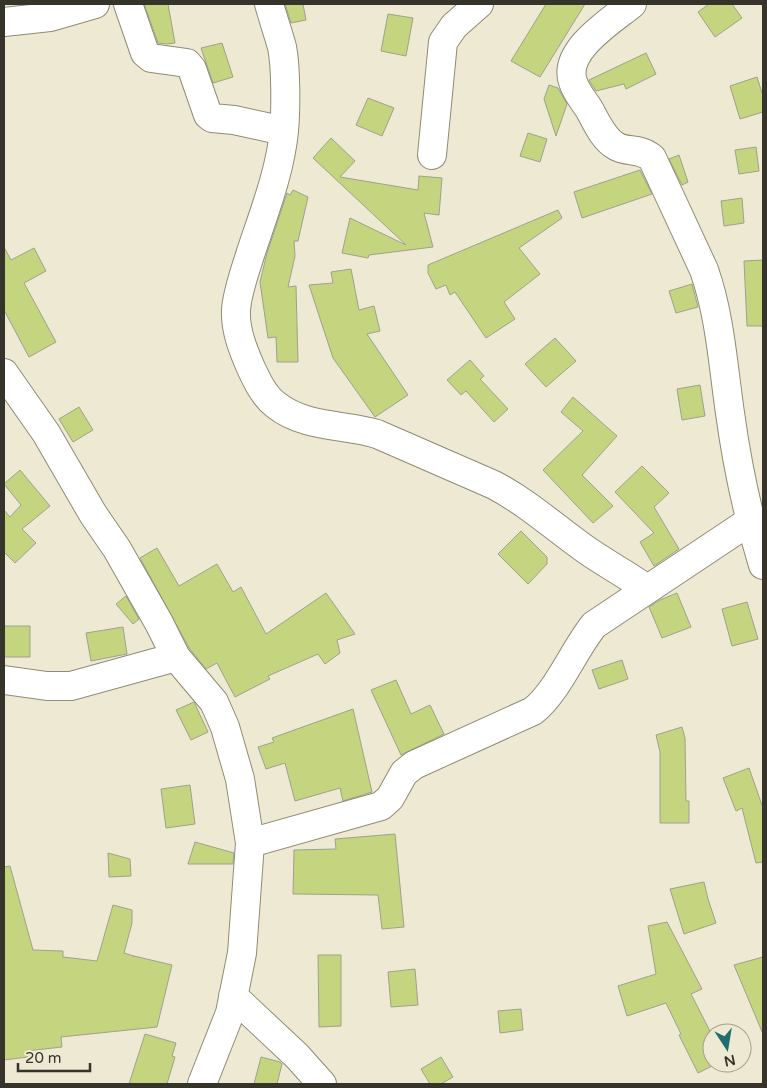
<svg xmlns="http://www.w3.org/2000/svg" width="767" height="1088" font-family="'Varela Round',sans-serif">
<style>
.building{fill:#c5d47e;stroke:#9ea28d}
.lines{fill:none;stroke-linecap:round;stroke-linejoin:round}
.minor-casing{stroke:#908b76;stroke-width:30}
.minor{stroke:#fff;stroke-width:28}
</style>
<rect width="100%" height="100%" fill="#eee9d2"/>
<!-- building -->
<path class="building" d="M144,4h24l7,39 -8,1 -9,-1z
M285,4h18l3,16 -15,3z
M546,4h39l-45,73 -29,-16z
M709,4h23l10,14 -27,19 -17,-25z
M388,14l25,4 -7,38 -25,-5z
M222,43l11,34 -20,6 -12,-35z
M646,53l10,21 -30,15 -2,-5 -28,7 -6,-9 -1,-2z
M757,77l6,19v16l-23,7 -10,-33z
M549,85l9,3 9,16 -11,32 -12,-37z
M368,98l26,10 -12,28 -26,-11z
M528,133l19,6 -7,23 -20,-6z
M331,138l24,23 -15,16 78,13 1,-14 23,2 -3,37 -15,-2 9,34 -64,8 -1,3 -26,-5 8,-35 56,27 -93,-87z
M756,147l3,24 -20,3 -4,-24z
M679,155l9,27 -6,3 -13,-26z
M640,170l12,24 -70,24 -8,-26z
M293,190l15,7 -10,44h-4l1,15 -7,31 8,-1 2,76h-21l-1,-25 -8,1 -8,-56 7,-29 20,-60 3,2z
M742,198l2,25 -20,3 -3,-25z
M558,210l4,8 -43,30 21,26 -36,28 11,17 -29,19 -31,-46 -5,3 -4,-10 -10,4 -8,-16v-8z
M4,247l7,13 23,-12 12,23 -22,12 32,59 -27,15 -25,-47z
M763,260v66h-16l-3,-65z
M351,269l8,41 15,-4 6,25 -13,3 41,61 -33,22 -42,-59 -24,-73 24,-2 -2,-11z
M692,284l6,23 -22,6 -7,-22z
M555,338l21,23 -30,26 -21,-23z
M470,360l14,16 -4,3 28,30 -14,13 -28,-31 -5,4 -14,-15z
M700,385l5,31 -23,4 -5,-31z
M573,397l44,39 -35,39 31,31 -20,17 -50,-53 40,-39 -22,-19z
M79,407l14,23 -20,12 -14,-23z
M642,466l27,27 -15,14 25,42 -25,17 -14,-24 14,-9 -39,-41z
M20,470l30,36 -28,23 14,14 -21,20 -11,-11v-42l6,7 11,-12 -17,-21z
M521,531l26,26v7l-19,20 -30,-30z
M157,548l22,38 38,-22 16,28 8,-5 25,47 60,-41 29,41 -18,6 3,13 -15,11 -7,-10 -50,22 2,3 -35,18 -18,-34 -11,6 -17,-21 -49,-90z
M677,593l14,34 -29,11 -13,-31 11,-7z
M126,596l13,23 -6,5 -17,-20z
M747,602l11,37 -26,7 -10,-37z
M4,626h26v31h-26z
M123,627l4,27 -36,7 -5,-28z
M622,660l6,19 -29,10 -7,-19z
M396,680l15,34 19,-9 14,29 -43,21 -30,-65z
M194,702l14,30 -17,8 -15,-30z
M353,709l19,83 -29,9 -3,-13 -45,13 -10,-38 -19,6 -8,-22 16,-5 -2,-4z
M682,727l3,11 1,63h3v22h-29v-71l-4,-17z
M749,768l14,40v54l-7,1 -14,-55 -6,3 -13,-33z
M190,785l5,39 -29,4 -5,-39z
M395,834l9,93 -22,2 -4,-34 -85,-1 1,-44 42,-1 -1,-10z
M195,842l39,11 -1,11h-45z
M108,853l22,6 1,17 -22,1z
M10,866l23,84 30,1v6l34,4 16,-56 19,5v13l-8,30 10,3v1v-1l38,9 -15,62 -96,10 1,10 -35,4 1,6 -24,3v-193z
M704,882l4,17 8,24 -32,11 -14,-45z
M667,922l35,67 -11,5 21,41v31l-14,7 -19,-38 2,-1 -15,-31 -39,13 -9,-30 38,-12 -8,-48z
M318,955h23v71l-22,1z
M763,957v77l-29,-69z
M415,969l3,36 -27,2 -3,-35z
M521,1009l2,21 -23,3 -2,-22z
M145,1034l31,9 -4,13 3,1 -8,27h-38z
M261,1057l19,5 2,2 -5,20h-23z
M441,1057l12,20 -12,7h-11l-9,-15z"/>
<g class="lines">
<!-- minor casing -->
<g class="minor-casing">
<path id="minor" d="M128,4l17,49 6,5 36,5 5,6 16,46 4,3 22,2 50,11
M269,4c4,14 9,29 13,43 4,20 4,62 2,84 -4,42 -21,84 -34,124 -5,16 -13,38 -14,55 -1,20 7,40 15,58 6,13 13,28 25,37 29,23 68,19 101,29l117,51c34,18 60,42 91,64 20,14 42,26 62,40
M632,4c-21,17 -70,47 -59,78 3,10 11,19 16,27 7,12 14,30 27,37 11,7 23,1 36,12l52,112c16,45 19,95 26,143 7,51 18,103 33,152
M4,22l46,-5 45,-13
M432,155l11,-113 11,-16 25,-22
M4,373l42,60 47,81 24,35 42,74 17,34
M4,680l43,6h24l105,-29 38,45 11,25 15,52 10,64 -8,110 -12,60 -28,71
M250,843l131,-37 9,-8 14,-25 10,-8 119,-54c25,-20 40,-60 61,-86l156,-104
M233,996l64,60 25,28"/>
</g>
<!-- minor -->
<use href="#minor" class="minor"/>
</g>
<!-- border -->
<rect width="767" height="1088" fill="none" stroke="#35332a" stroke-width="10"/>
<!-- north arrow -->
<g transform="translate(727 1048) rotate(168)"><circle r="24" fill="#eee9d2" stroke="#a4a08f"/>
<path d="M0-4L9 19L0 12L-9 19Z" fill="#216d6d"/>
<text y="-8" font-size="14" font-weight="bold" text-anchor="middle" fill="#35332a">N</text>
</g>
<!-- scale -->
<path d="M18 1063v8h72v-8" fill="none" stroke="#35332a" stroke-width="2.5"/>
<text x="25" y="1063" font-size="15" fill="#35332a" stroke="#eee9d2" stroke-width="4" paint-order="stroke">20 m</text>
</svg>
